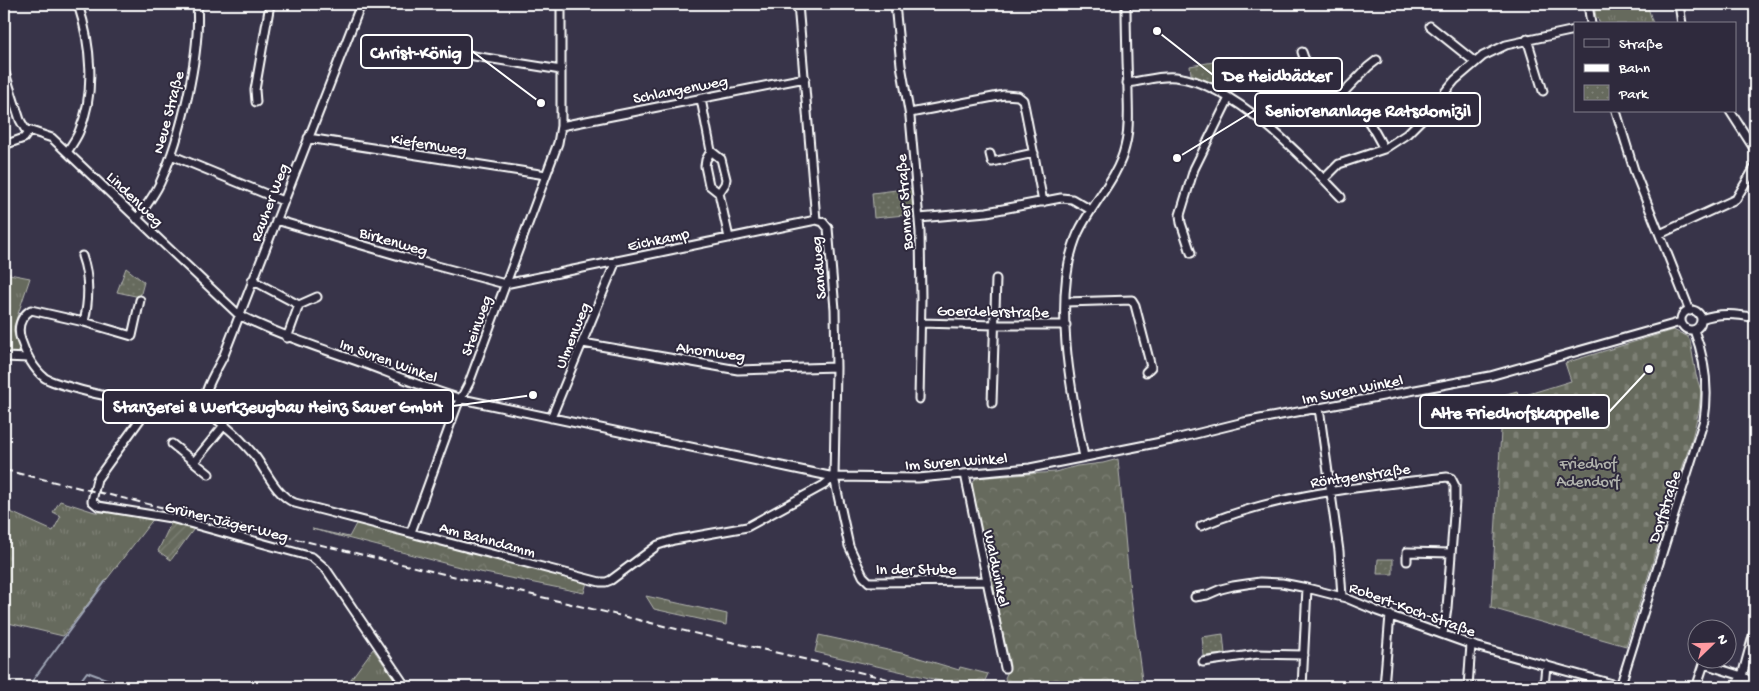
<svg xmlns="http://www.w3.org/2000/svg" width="1759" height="691" font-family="'Gochi Hand',sans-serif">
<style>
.grass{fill:url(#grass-tufts);stroke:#b2b4ae}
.forest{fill:url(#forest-crowns);stroke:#b2b4ae}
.cemetery{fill:url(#cemetery-stones);stroke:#b2b4ae}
.park{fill:url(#park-dots);stroke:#b2b4ae}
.garden{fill:url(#garden-furrows);stroke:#b2b4ae}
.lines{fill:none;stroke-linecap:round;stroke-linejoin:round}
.stream{stroke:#a0a7b7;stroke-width:2}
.minor-casing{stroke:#fff;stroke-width:11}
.minor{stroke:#2f2a3d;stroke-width:7}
.rail{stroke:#fff;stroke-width:2;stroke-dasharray:8 4;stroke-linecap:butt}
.labels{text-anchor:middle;stroke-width:4;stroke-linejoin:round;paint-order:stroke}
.street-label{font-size:16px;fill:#fff;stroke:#2f2a3d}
.park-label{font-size:16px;fill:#b2b4ae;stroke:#2f2a3d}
.leader{fill:none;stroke:#fff;stroke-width:2}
.callout-dot{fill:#fff;stroke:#2f2a3d;stroke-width:2}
.callout{fill:#2f2a3d;stroke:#fff;stroke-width:2}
.callout-label{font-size:18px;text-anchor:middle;font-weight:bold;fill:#fff}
</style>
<defs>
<pattern id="grass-tufts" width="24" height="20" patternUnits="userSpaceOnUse" patternTransform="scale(1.25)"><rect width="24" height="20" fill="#666a5d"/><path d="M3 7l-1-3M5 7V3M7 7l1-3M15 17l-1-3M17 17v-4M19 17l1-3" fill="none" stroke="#7d8075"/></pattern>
<pattern id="forest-crowns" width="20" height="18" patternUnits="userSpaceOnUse" patternTransform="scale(1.25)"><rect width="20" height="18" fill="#666a5d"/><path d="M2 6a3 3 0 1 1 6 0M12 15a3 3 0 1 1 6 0" fill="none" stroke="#7d8075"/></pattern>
<pattern id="cemetery-stones" width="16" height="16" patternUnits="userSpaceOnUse" patternTransform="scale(1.25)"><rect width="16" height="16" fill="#666a5d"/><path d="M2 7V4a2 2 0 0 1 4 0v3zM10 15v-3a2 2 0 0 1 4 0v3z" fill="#7d8075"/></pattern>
<pattern id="park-dots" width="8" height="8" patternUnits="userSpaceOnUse" patternTransform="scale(1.25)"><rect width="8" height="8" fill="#666a5d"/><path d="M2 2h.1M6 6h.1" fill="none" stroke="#7d8075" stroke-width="1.8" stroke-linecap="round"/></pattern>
<pattern id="garden-furrows" width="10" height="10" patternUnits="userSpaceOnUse" patternTransform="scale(1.25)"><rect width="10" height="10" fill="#666a5d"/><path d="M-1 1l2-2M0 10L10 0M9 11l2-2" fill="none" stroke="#7d8075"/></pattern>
</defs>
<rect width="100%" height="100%" fill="#383449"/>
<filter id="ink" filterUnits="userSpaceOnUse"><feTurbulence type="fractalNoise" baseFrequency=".02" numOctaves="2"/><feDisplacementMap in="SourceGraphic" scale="10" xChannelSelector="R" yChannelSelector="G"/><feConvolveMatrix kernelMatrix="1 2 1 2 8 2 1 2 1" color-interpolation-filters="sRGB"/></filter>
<g filter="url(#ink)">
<!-- grass -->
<path class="grass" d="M1594,4h53l6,20h-53l-2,-5 -2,-1z
M4,273l26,5 -16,48v7l7,17 -7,5 -10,-1z
M60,501l35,11 34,1 25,5 -91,118 -59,-14v-113l49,22 8,-15 -8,-4z
M373,649l27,38h-55z"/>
<!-- forest -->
<path class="forest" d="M1118,459l12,133 13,95h-128c-6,-2 -8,-3 -10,-9l5,-12 -39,-180 5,-8 79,-6 22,-6 26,-3z
M357,522l230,60 -3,11 -109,-22 -163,-42 37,8z
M646,596l81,18 -1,11 -72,-16z
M819,635l87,19 53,16 1,-3 28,7 -6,13h-19l-38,-10 -110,-25z"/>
<!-- cemetery -->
<path class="cemetery" d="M1673,330l14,6 3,4 6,35 5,16 -2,19 -7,28 -66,208 -135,-38 12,-213 14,-4 2,6 52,-16 -6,-18z"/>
<!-- park -->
<path class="park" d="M1242,57l11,9 -20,27 -13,-7 -29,-12 -1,-8z
M913,188l2,26 -41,4 -2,-25z
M126,268l18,14 -4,15 -23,-5z
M1378,559h15v15h-16z
M1223,634l2,20 -21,2 -2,-19z"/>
<!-- garden -->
<path class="garden" d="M172,521l24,5 -25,34 -13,-9z"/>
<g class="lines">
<!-- stream -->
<path class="stream" d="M28,687l77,-105
M76,687l11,-15 41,15"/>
<!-- minor casing -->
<g class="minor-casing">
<path id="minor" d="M798,4l18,216 7,2 5,6 7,81 1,59 -2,109 15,69 14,30 6,6 118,-1
M895,4l6,61 9,52 10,115 1,67 -2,100
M1588,4l3,20
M1679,4l3,20
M1430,26l45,36
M1527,39l16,52
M430,49l131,21
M1302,52c7,26 33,34 51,52 14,12 22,28 31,45
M4,70l16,50 5,9 27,9 187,177c42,21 85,34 129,50 31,12 62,25 94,34l372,78 84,1 112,-10 141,-28 73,-18 246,-46 191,-54
M1127,83c17,-2 33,-8 49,-6 58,7 126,79 165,120
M1342,94l26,-27 9,-7
M701,99l10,52 -5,9 -1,6 4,19 10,8 10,45
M256,102l-1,-12 15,-86
M1616,111l18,59 56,141
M1730,111l25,39
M910,113l94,-18 14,1 5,4 2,9 18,93
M561,126l244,-48
M308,138l238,37
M4,145l20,-7 5,-7
M711,151l10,8 5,20 -1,5 -6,9
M67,152c4,-6 9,-13 12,-20 17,-39 12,-88 -1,-128
M990,154l2,8 42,-9
M171,155l112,46
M1324,179l15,-15 45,-15 23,-15 20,-20 28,-34 28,-24 23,-11 69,-15
M919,218l68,-6 74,-14 11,1 19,11
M137,219c8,-12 17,-23 23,-36 21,-46 41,-129 37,-179
M276,220l127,37 102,27 311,-64
M1660,234l76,-35 19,-32
M1191,253l-10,-30 -1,-8 14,-46 35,-71
M82,256c8,22 7,44 2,66
M252,280l47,25
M140,300l-8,36 -48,-14 -53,-12c-11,7 -14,18 -10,30 4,13 13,30 24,38 7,4 15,6 22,8 40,13 83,17 125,21 26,9 45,28 63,49 12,16 21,39 40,47l305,79h6l5,-2 47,-35 16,-5 73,-13 77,-42 10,-8
M1065,302l67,-2 3,5 16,62 -5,5
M1681 320a10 10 0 1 1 20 0a10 10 0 1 1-20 0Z
M1701,319c16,-6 37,-5 54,-1
M921,323l73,2h72
M287,338l12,-33 18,-8
M583,343l155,27 98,-3
M4,357l25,1
M150,402l-3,8 -50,69 -5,22 6,5 73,12 141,39 14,12 80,118
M992,403l4,-124
M1319,408l20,143 3,46
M205,411c-4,-19 11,-39 19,-56l137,-351
M551,418l65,-157
M172,444l37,30
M1084,457c-13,-64 -33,-163 -6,-224 13,-28 40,-55 47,-86 5,-18 3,-38 3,-56 -1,-29 -2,-58 -2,-87
M194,462l31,-38
M965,474l40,194
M1201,526c78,-33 163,-39 246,-49l4,1 4,8v15l-8,107 -4,26
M411,532l46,-126 12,-23 89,-240 3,-17v-122
M1407,561v-9l44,1
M1195,597l12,-2 14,-6 12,-3 27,-4 22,1 25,5 39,10 31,13 98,35 145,40
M1203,662l55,-8 46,1
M1704,664l38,12 13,9
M1698,682l8,-24
M1302,687l5,-99
M1384,687l6,-72
M1468,687l3,-43
M1544,687l2,-22
M1620,687l84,-267c5,-31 1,-61 -10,-90
M1735,687l7,-11 13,-47"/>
</g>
<!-- minor -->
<use href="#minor" class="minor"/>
<!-- rail -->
<path class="rail" d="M4,470l918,217"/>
</g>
</g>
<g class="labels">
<!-- street labels -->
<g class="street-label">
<text transform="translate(680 88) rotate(-11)" y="6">Schlangenweg</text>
<text transform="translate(167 112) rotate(-75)" y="6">Neue Straße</text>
<text transform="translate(429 143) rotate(9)" y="6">Kiefernweg</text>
<text transform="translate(136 198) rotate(44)" y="6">Lindenweg</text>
<text transform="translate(268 202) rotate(-69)" y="6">Rauher Weg</text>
<text transform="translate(903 202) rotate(-94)" y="6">Bonner Straße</text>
<text transform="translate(658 238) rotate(-12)" y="6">Eichkamp</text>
<text transform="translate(394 240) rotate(16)" y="6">Birkenweg</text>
<text transform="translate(817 268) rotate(-95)" y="6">Sandweg</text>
<text transform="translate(993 310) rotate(1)" y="6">Goerdelerstraße</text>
<text transform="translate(475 325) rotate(-70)" y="6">Steinweg</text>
<text transform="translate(571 335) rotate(-68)" y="6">Ulmenweg</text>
<text transform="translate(711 350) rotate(8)" y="6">Ahornweg</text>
<text transform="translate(389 359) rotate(20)" y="6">Im Suren Winkel</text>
<text transform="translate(1352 388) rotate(-11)" y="6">Im Suren Winkel</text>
<text transform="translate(956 460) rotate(-4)" y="6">Im Suren Winkel</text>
<text transform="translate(1360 474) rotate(-8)" y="6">Röntgenstraße</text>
<text transform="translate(1663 506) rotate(-72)" y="6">Dorfstraße</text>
<text transform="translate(227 520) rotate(14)" y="6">Grüner-Jäger-Weg</text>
<text transform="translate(488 538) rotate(15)" y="6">Am Bahndamm</text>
<text x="916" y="574">In der Stube</text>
<text transform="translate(998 568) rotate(78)" y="6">Waldwinkel</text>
<text transform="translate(1413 608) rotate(20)" y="6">Robert-Koch-Straße</text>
</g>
<!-- park labels -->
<g class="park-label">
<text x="1588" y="468">Friedhof<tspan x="1588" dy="18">Adendorf</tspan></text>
</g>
</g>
<!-- callouts -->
<path class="leader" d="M541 103L472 51M1157 31L1213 75M1177 158L1255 110M533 395L453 406M1649 369L1609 412"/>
<g class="callout-dot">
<circle cx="541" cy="103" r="5"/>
<circle cx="1157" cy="31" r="5"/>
<circle cx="1177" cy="158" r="5"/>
<circle cx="533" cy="395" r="5"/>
<circle cx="1649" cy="369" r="5"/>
</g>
<g class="callout">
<rect x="361" y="35" width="111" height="33" rx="5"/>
<rect x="1213" y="58" width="129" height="33" rx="5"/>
<rect x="1255" y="93" width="225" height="33" rx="5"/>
<rect x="103" y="390" width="350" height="33" rx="5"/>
<rect x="1420" y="395" width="189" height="33" rx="5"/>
</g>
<g class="callout-label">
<text x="416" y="58">Christ-König</text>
<text x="1277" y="81">De Heidbäcker</text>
<text x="1368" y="116">Seniorenanlage Ratsdomizil</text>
<text x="278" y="412">Stanzerei &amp; Werkzeugbau Heinz Sauer GmbH</text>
<text x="1515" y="418">Alte Friedhofskappelle</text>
</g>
<!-- margin -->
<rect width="1759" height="691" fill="none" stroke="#2f2a3d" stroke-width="20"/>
<rect x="10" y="10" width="1739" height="671" fill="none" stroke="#fff" stroke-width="2" filter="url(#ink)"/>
<!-- legend -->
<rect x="1574" y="22" width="162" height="90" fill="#2f2a3d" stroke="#827f8b"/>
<rect x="1584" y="39" width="25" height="8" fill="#2f2a3d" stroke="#827f8b"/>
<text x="1619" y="48" font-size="15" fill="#ffffff">Straße</text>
<rect x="1584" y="64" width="25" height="8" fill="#ffffff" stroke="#827f8b"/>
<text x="1619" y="72" font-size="15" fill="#ffffff">Bahn</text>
<rect x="1584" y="85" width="25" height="15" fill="url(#park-dots)" stroke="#827f8b"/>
<text x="1619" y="98" font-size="15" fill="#ffffff">Park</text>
<!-- north arrow -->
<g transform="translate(1712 644) rotate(67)"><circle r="24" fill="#2f2a3d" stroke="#827f8b"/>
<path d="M0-4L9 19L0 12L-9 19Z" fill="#ff9aa2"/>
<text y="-8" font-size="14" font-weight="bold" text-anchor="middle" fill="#ffffff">N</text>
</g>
</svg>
